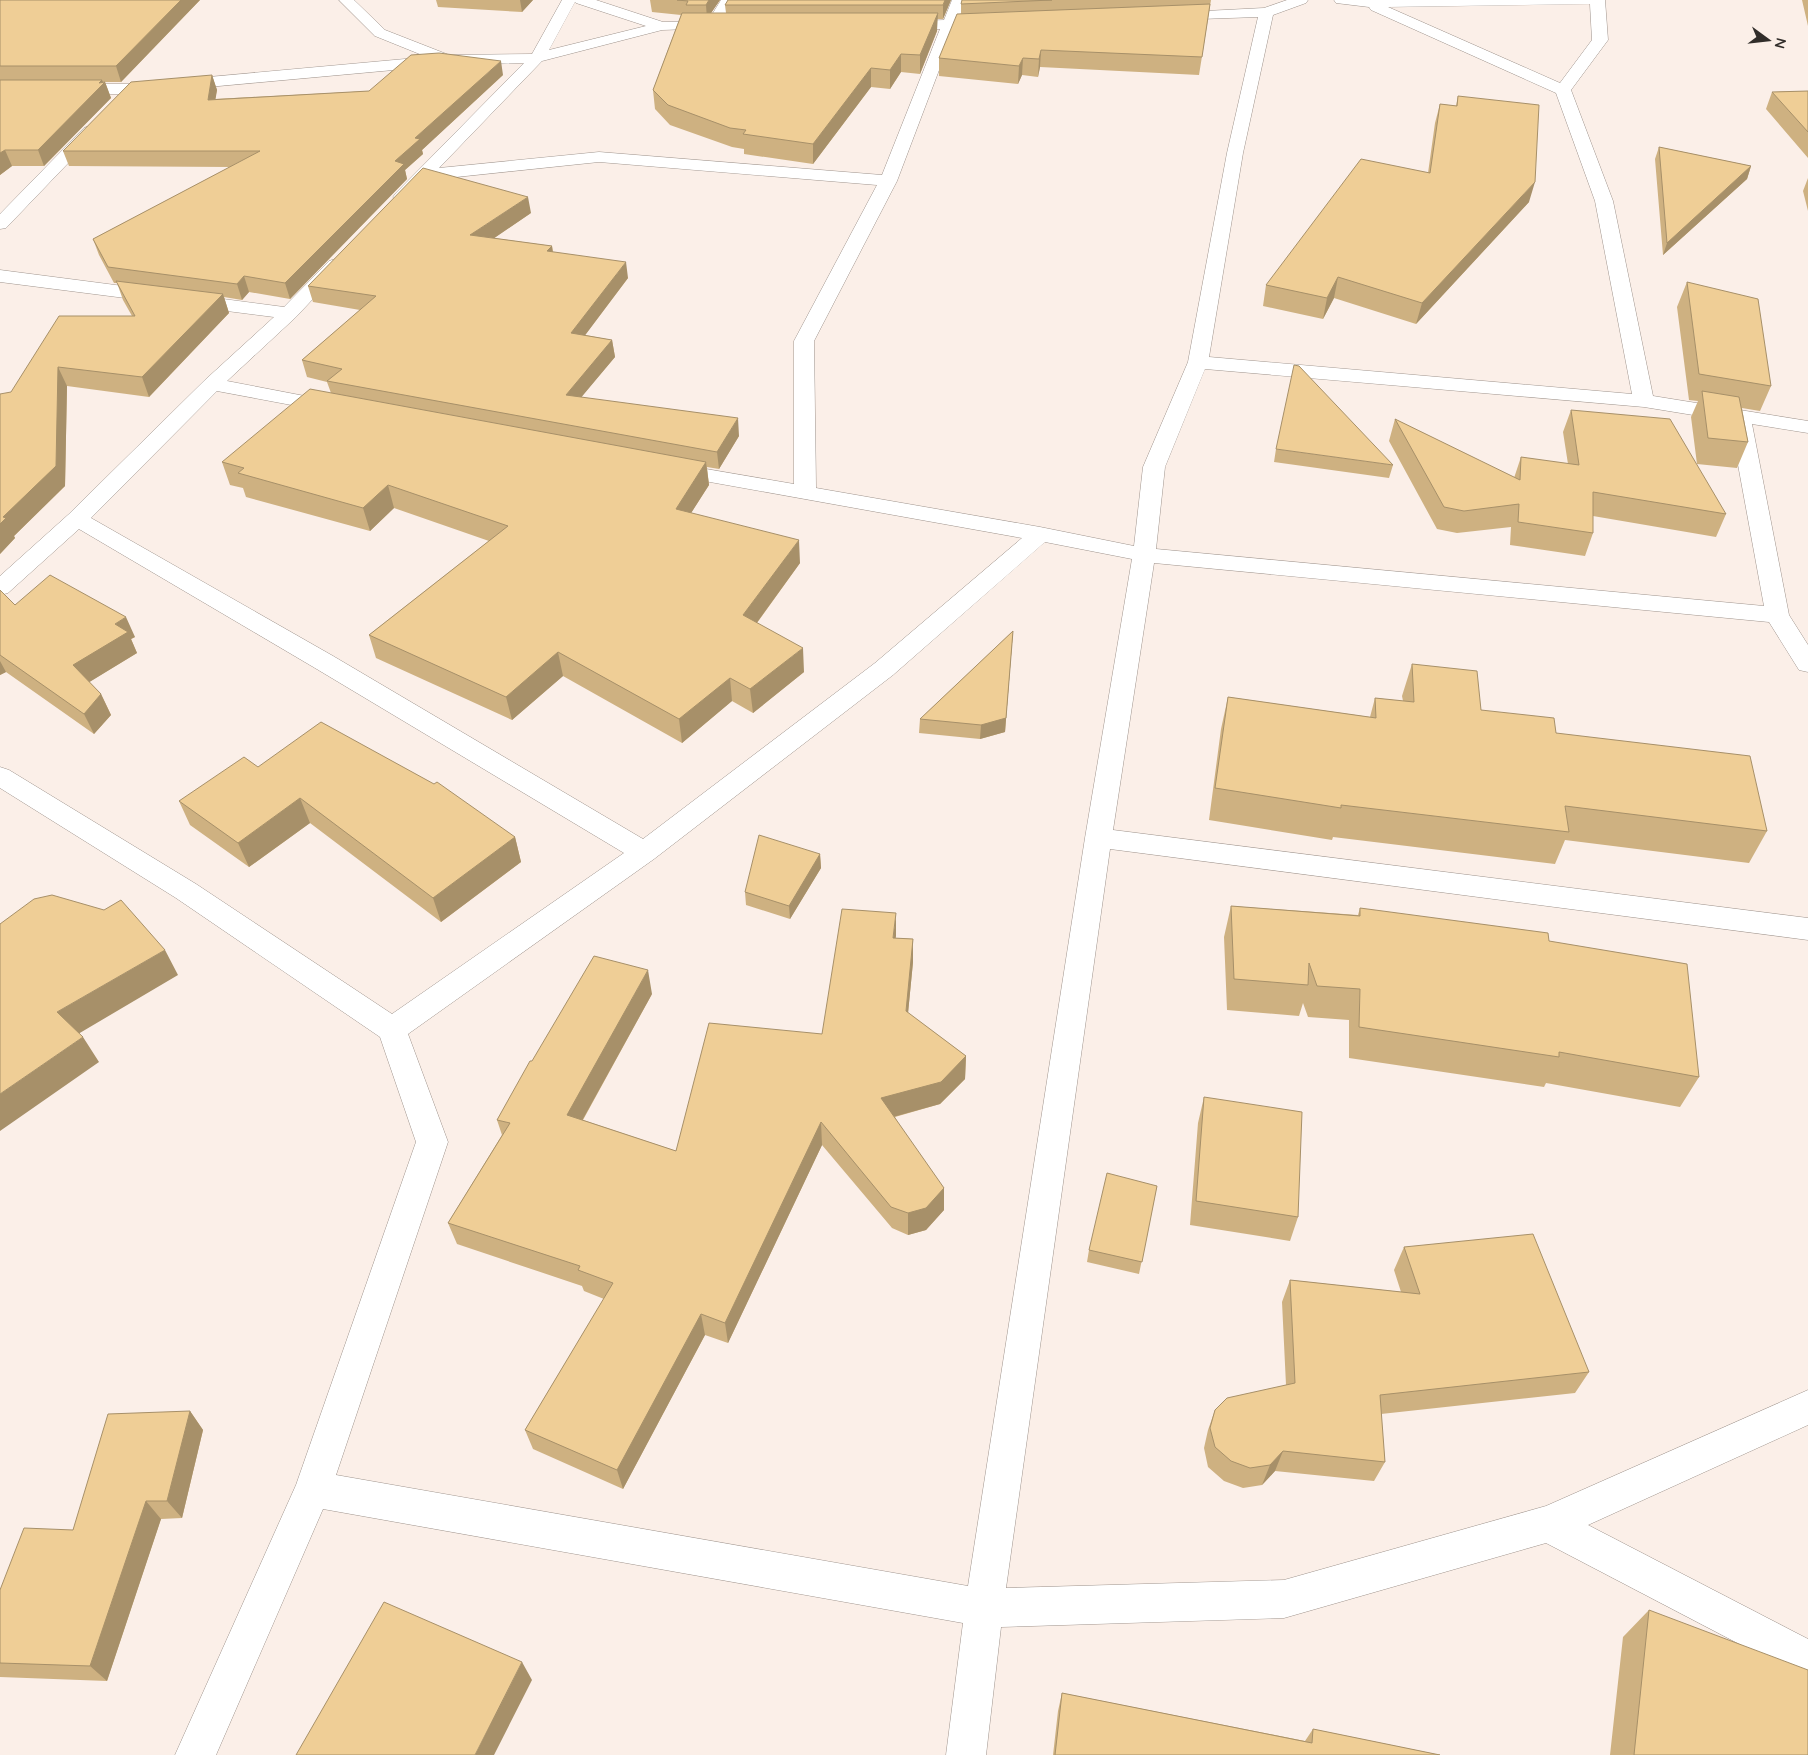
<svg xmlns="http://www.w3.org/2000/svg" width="1808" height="1755" font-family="Quicksand,sans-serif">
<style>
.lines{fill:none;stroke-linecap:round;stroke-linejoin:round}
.minor-casing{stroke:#9f948d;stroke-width:1}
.minor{fill:#fff;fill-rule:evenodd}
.wall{fill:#ceb181}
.shaded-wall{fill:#a79069}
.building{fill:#efce96;stroke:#a79069}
</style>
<rect width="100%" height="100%" fill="#fbefe8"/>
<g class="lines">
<!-- minor casing -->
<g class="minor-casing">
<path id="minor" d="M339,0h15l31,30 64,25 83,-1 30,-54h34l67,22 45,-1 13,-21h14l-17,28 -56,2 -120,31 -103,107 160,-16 283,23 58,-146h-39l-5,-1 -2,-3 2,-3 48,-2 8,-20h14l-7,19 37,1 2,3 -2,3 -5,1 -36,1 -58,153 -83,160 2,147 224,39 94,19 9,-79 45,-105 39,-209 31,-136 -87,3 -5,-1 -2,-3 2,-3 98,-5 23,-8h21l-2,3 -33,12 -30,138 -34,204 423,37 -37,-193 -39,-108 -185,-83 -2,-3 -33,-4 -2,-3h271l3,40 -37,50 42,111 40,195 155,25v12l-56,-9 37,191 19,30v27l-9,-2 -30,-48 -615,-59 -41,267 695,88v22l-698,-91 -104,739 278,-8 262,-74 262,-116v35l-220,100 220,114v41l-262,-137 -262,75 -283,9 -15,128h-40l17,-132 -640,-114 -107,246h-41l121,-270 120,-343 -36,-105 -204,-139 -176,-110v-21l9,3 187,114 196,130 232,-161 -309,-185 -236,-139 -71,64 -8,2v-19l69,-62 136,-134 69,-63 -274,-35v-12l284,37 45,-46 6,-2 6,2 3,4 -3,4 -45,48 -69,64 114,22 3,4 -3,4 -7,2 -117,-22 -126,127 242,138 310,183 232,-176 147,-125 -351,-63 -8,-1 -3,-5 3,-5 8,-1 123,21v-143l83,-156 -278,-23 -171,18c-9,9 -17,24 -32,21l-3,-4 3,-4 128,-130 -76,2 -316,29h-132v-10h132l295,-27 -52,-21zM575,2l1,1 70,23 -97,24zM1590,4l2,36 -32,43 -172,-76zM1205,369l439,38 86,14 34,185 -608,-57 9,-82zM1045,542l87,17 -47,279 -117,748 -632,-111 112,-333 -40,-108 246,-175 239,-184z
M90,126l6,2 2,3 -2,3 -90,94 -6,1v-15l84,-86z"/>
</g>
<!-- minor -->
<use href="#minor" class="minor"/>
</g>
<!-- wall -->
<path class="wall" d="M0,0h200l-79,82h-18h2l6,16 -67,68h-32l-12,9z
M436,0h97l-11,12 -84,-5z
M650,0h70l-9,13h15l-1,-8 3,-5h223l-8,19h-6v12l-17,43 -19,-2 -11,17 -19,-2 -58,77 -69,-10v-5l-12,-2 -62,-22 -15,-16 -2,-19 28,-75 -29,-3z
M962,0h249l-12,75 -159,-8 -2,10 -16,-2 -4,9 -79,-8v-18l22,-45v-9z
M1802,0h6v26z
M212,75l5,15 -2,9 154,-8 134,-16 -81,75 1,4 -18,16 2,9 -117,120 -41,-7 -7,8 -18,-3 5,16 -80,84 -82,-11 -2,100 -51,50 1,2 -15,16 11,-162 121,-76 -9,-16 -6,-17h-3l-15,-28 -6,-16 138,-72 -162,-1 -6,-15z
M1808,91v67l-42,-49 6,-17z
M1458,96l71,106 -113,122 -82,-26 -11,21 -60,-13 3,-21 162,-112 7,-50 5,-19 16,2z
M1659,147l92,19 -4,13 -84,76 -8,-96z
M1808,178v33l-5,-20z
M531,213l-37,25 58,8 1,6 75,26 -43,57 27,5 3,17 -34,40 158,39 -20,33 -12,-2 2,18 -18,28 109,50 -43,60 47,49 -51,41 -21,-12 -50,42 -119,-67 -51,44 -136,-62 -7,-23 120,-94 -95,-33 -24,23 -124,-34 -3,-9 -13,-3 -8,-23 109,-69 -4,-11 -20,-5 -5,-17 58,-50 -47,-8 -5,-16z
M1687,282l84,104 -11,25 -18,-3 6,34 -11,26 -40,-4 -6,-47 7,-16 -9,-1 -12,-93z
M1571,410l155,104 -10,23 -123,-21v17l-8,23 -75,-11 1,-18 -54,6 -20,-4 -48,-88 6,-22 119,59 7,-21 47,7 -5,-32z
M1276,449l117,16 -4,13 -115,-16z
M0,590l15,15 120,32 -4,2 6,14 -48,29 12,12 10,21 -17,19 -88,-62 -6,3z
M1013,631l-8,101 -25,7 -61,-6 1,-14z
M1412,664l69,46 75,23 211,98 -18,32 -184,-23 -10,24 -222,-27 -1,3 -123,-20 12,-91 7,-32 142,20 5,-19 28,3 -1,-5z
M258,767l257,70 6,25 -80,60 -131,-99 -61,44 -59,-42 -11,-24z
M820,854l1,14 -31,51 -44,-14 -1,-13z
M1231,906l127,9 2,-7 189,33 150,136 -19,30 -134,-24 -2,4 -195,-29v-38l-41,-3 -5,-14 -4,13 -72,-6 -3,-73z
M896,938l17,1v23l-5,51 58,43 -1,23 -25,25 -45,13 49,93 -18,20 -18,5 -16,-7 -70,-83 -94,198 -23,-8 -82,154 -90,-40 -8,-19 79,-131 -20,-8 -2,-5 -125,-42 -9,-21 54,-88 -5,-15 35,-59 120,-67 -69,126 93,31 146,-117z
M1204,1097l94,120 -8,24 -100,-16 8,-102z
M1157,1186l-18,88 -52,-12 2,-12z
M1404,1247l185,125 -14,21 -194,21 4,48 -11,19 -99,-10 -13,14 -19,3 -19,-7 -16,-14 -4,-19 4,-18 7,-20 71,-25 -4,-83 8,-22 111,12 -7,-22z
M190,1411l13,19 -21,88 -21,1 -54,162 -107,-4v-87l73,-60z
M1649,1610l159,145h-198l13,-118z
M1062,1693l243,48 8,-12 127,26h-387l5,-44z"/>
<!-- shaded-wall -->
<path class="shaded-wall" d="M181,0h19l-79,82 -5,-16z
M520,0h13l-11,12z
M709,0h11l-13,19 -1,-14z
M945,0h6l-8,19v-14z
M938,13l-1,18 -17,43v-19z
M1041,50l-1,17 -2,10 1,-18z
M901,54v18l-11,17v-19z
M1023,58l-1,17 -4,9 1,-18z
M501,61l2,14 -81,75 1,4 -18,16 2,9 -117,120 -5,-16 130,-145z
M871,68v19l-58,77v-20z
M212,75l5,15 -4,25 -5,-15z
M102,80l2,4 1,-2 6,16 -67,68 -6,-16z
M5,150l7,16 -12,9v-22z
M1751,166l-4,13 -84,76 4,-12z
M1535,182l-6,20 -113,122 6,-21z
M528,197l3,16 -57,39 -4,-17z
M552,246l2,16 -7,-11z
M626,262l2,16 -54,72 -3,-17z
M244,276l5,16 -7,8 -5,-16z
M1338,277l-4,21 -11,21 4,-21z
M223,294l6,19 -80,84 -7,-20z
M612,340l3,17 -46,55 -3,-17z
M58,367l9,19 -2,100 -51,50 1,2 -15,16v-30z
M738,418l1,18 -20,33 -2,-17z
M706,462l3,23 -30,47 -3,-23z
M388,485l6,23 -24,23 -7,-23z
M799,540l1,23 -55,76 -2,-24z
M126,617l9,20 -4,2 6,14 -54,33 -10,-21 42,-41z
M1013,631l-8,101 -25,7 1,-14z
M803,648l1,24 -51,41 -3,-24z
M558,652l5,24 -51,44 -6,-23z
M0,661l6,11 -6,3z
M730,678l2,23 -50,42 -3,-24z
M101,694l10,21 -17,19 -10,-20z
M300,798l10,25 -61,44 -11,-24z
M515,837l6,25 -80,60 -8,-24z
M820,854l1,14 -31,51 -1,-13z
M896,913v23l-3,25v-23z
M913,939v23l-7,72v-23z
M165,950l13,25 -105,62 -16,-25z
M648,970l4,24 -79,143 -6,-22z
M83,1037l16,25 -99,69v-37z
M966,1056l-1,23 -25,25 -58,16 -1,-22z
M821,1122l1,23 -94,198 -3,-20z
M944,1188v22l-18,20 -18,5v-22z
M701,1314l4,21 -82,154 -6,-19z
M190,1411l13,19 -21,88 -15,-17z
M1283,1451l-8,20 -13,14 8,-20z
M146,1501l15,18 -54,162 -17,-15z
M522,1662l10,18 -38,75h-19z"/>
<!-- building -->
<path class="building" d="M0,0h181l-65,66h-116z
M677,0h32l-3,5h-20l2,-4z
M728,0h217l-2,5h-218z
M962,0h90l-91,4z
M1210,4l-8,53 -161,-7 -2,9 -16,-1 -4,8 -80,-8 18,-44z
M682,13h256l-18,42 -19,-1 -11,16 -19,-2 -58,76 -70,-10 3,-4 -16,-2 -62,-23 -15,-15z
M439,53l62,8 -86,77 5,1 -25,22 9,3 -119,119 -41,-7 -7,8 -129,-17 -15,-28 167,-88h-197l68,-69 81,-7 -4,25 161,-9 42,-36z
M0,80h102l-3,3 6,-1 -67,68h-33l-5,3z
M1808,91v41l-36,-40z
M1458,96l81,9 -4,77 -113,121 -84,-26 -11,21 -61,-13 95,-126 69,14 10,-69 17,2z
M1659,147l92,19 -84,77z
M423,168l105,29 -58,38 82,11 -5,5 79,11 -55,71 41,7 -46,55 172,23 -21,34 -390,-71 15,-12 -40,-9 74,-64 -68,-10z
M116,281l107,13 -81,83 -84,-10 -2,99 -53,51 3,1 -6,6v-130l11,-2 48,-76h76z
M1687,282l71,17 13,87 -72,-12z
M1294,365l5,1 94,99 -117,-16z
M310,389l396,73 -30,47 123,31 -56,75 60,33 -53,41 -20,-11 -51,41 -121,-67 -52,45 -137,-62 139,-109 -120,-41 -25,23 -125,-35 6,-5 -22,-6z
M1702,391l37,6 9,45 -40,-4z
M1571,410l99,9 56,95 -133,-22v41l-75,-11 1,-18 -55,7 -20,-4 -49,-88 125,61 1,-23 58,8z
M50,575l76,42 -11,7 13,8 -55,33 28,29 -17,20 -84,-59v-65l15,15z
M1013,631l-7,87 -25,7 -61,-6z
M1412,664l65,7 4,39 73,8 2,15 194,23 17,75 -202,-25 4,26 -228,-27v3l-126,-20 13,-91 148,21 -1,-20 39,4z
M321,722l113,62 3,-2 78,55 -82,61 -133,-100 -62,45 -59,-42 65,-44 14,10z
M759,835l61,19 -31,52 -44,-14z
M52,895l52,15 17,-10 44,50 -108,62 26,25 -83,57v-170l34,-25z
M1231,906l129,10v-8l188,25 1,8 138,23 12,113 -140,-25v5l-200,-30 1,-38 -43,-3 -8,-23 -1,22 -74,-6z
M842,909l54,4 -3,25 20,1 -7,72 60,45 -25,26 -60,16 63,90 -18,20 -18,5 -17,-6 -70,-85 -96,201 -24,-9 -84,156 -92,-40 88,-147 -35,-13 2,-4 -132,-43 62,-100 -13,-3 33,-59h2l62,-105 54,14 -81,145 109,36 33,-128 113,11z
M1204,1097l98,15 -4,105 -102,-16z
M1107,1173l50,13 -15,76 -53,-12z
M1533,1234l56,138 -209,23 5,67 -102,-11 -13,14 -20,3 -19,-7 -16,-14 -5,-19 5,-18 12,-12 68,-15 -5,-103 130,14 -16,-47z
M190,1411l-23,90h-21l-56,165 -90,-3v-73l24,-62 49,2 35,-116z
M384,1602l138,60 -47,93h-179z
M1649,1610l159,60v85h-174z
M1062,1693l250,50 1,-14 127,26h-385z"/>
<!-- north arrow -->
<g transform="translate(1768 40) rotate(105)" stroke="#fbefe8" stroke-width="4" paint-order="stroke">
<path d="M0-4L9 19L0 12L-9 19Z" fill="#312d2a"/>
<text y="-8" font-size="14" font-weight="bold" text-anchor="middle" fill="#312d2a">N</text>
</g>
</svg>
